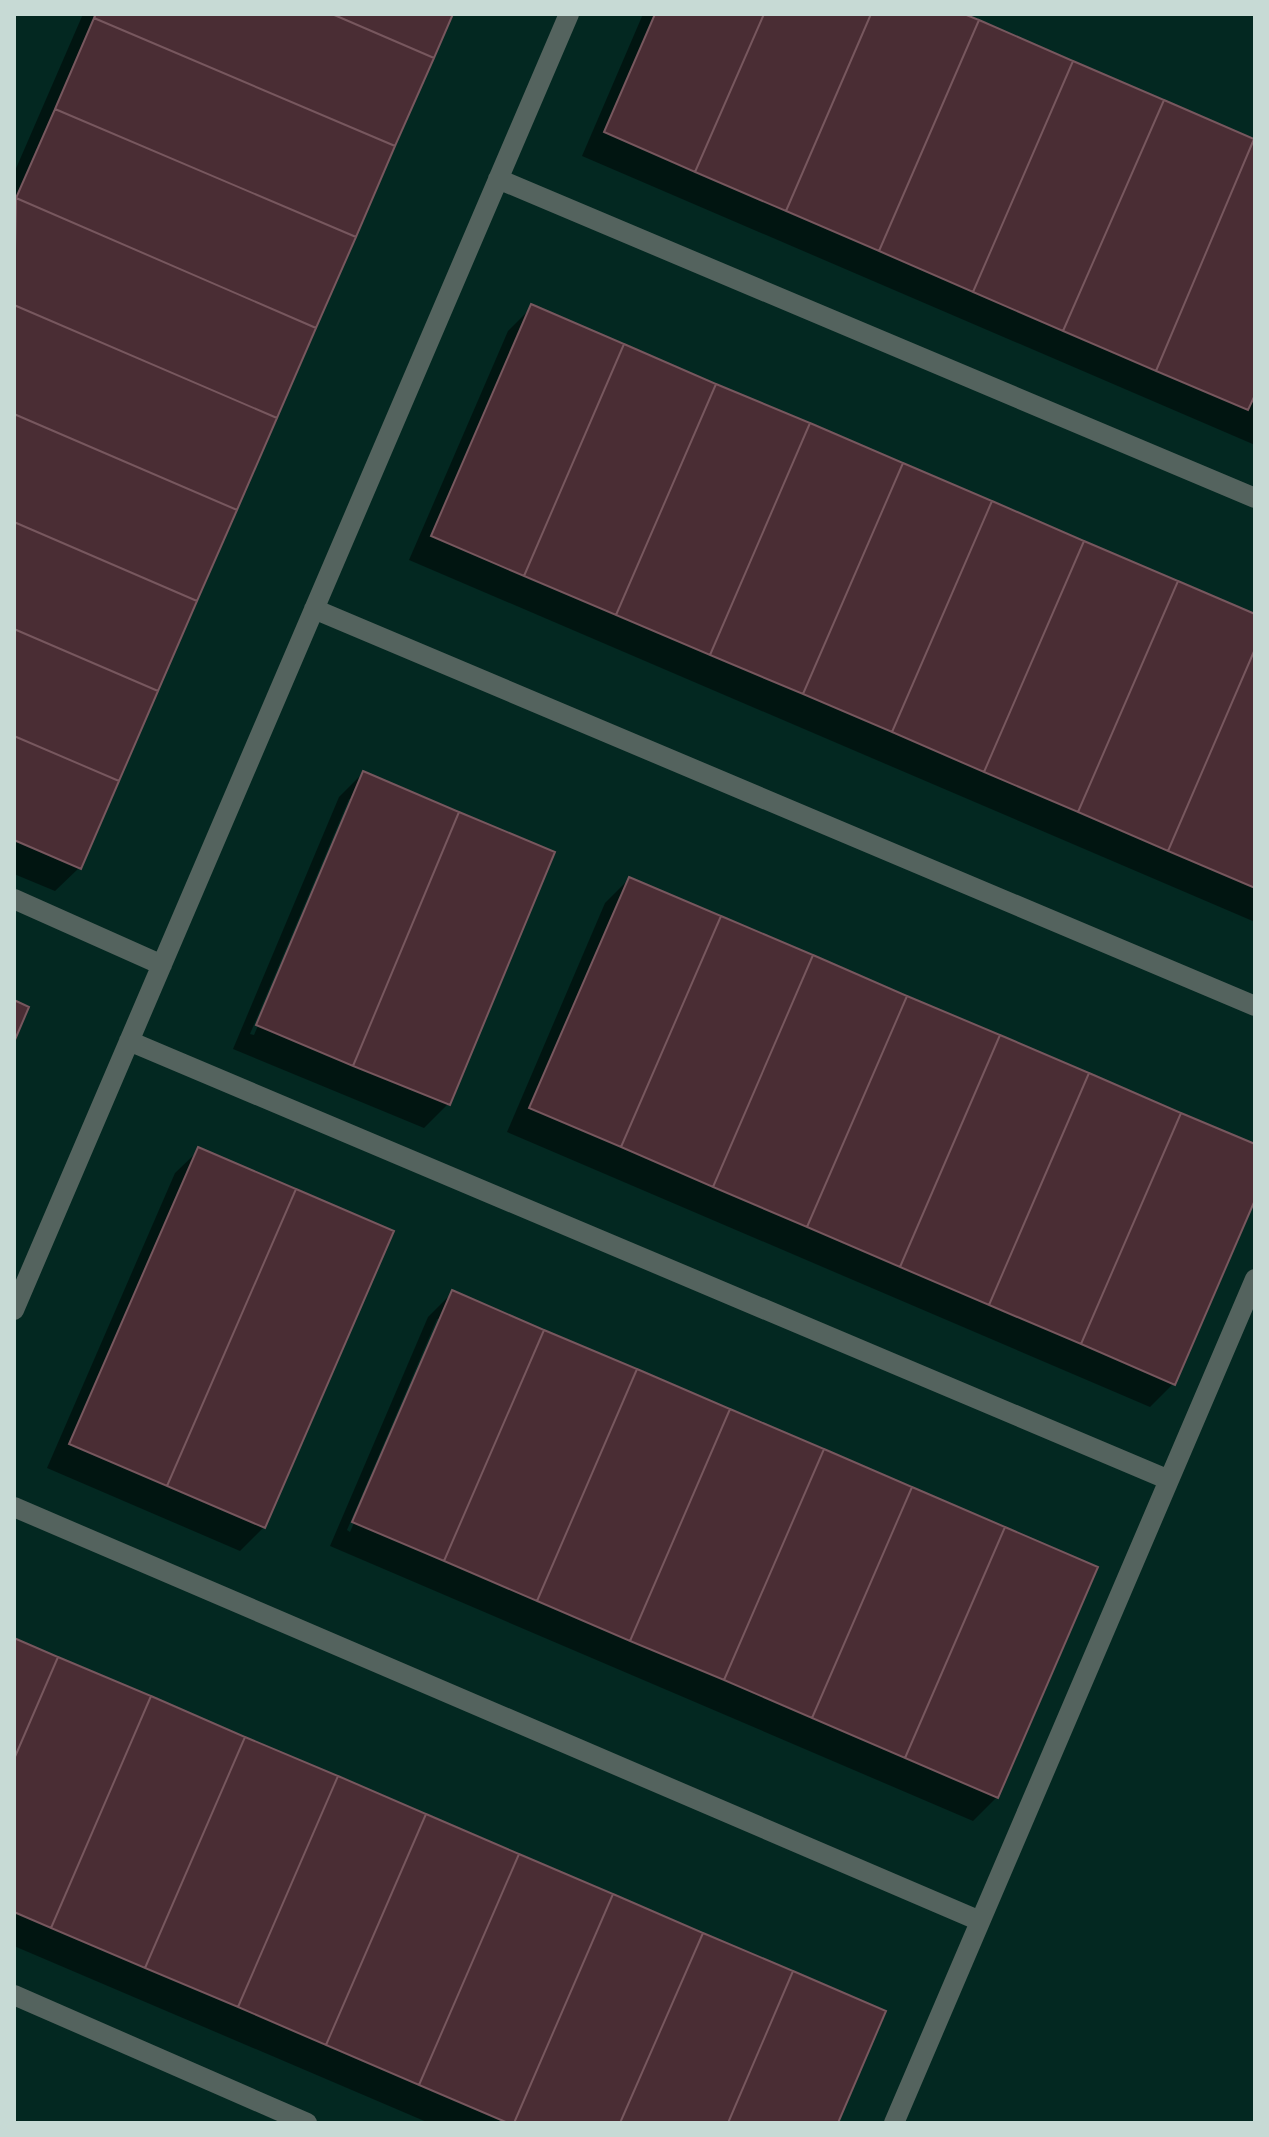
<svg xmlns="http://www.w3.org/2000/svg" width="1269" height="2137" font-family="Raleway,sans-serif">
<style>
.shadow{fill:#0007;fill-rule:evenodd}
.building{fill:#4a2d34;stroke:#77575e;stroke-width:2}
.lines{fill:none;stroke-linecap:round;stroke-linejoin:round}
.service{stroke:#54635e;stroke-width:20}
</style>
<rect width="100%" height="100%" fill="#032821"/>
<!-- shadow -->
<path class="shadow" d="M83,14h367l-371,854 -24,23 -41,-17v-701z
M643,14h316l296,126v305l-673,-289z
M532,307l723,309v306l-846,-362 99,-229z
M363,773l85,331 -24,24 -191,-79 106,-252zM349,799h4l-99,236 -4,-1z
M629,879l626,268v48l-81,188 -24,24 -643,-275 98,-229z
M199,1150l65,377 -24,24 -193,-83 128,-295z
M452,1293l545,504 -24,24 -643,-275 98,-229zM437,1319h5l-92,213 -3,-2z
M14,1640l821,483h-406l-415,-177z"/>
<!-- building -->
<path class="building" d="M96,14h236l102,44 -39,88 -301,-128z
M332,14h121l-19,44z
M655,14h109l-69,158 -91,-40z
M764,14h107l-85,197 -91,-39z
M871,14h93l15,6 -100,231 -93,-40z
M94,18l301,128 -39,91 -301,-128z
M979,20l94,41 -100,231 -94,-41z
M1073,61l91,39 -101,231 -90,-39z
M1164,100l90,39 -98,232 -93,-40z
M55,109l301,128 -40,91 -300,-130z
M1254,139l1,256 -7,15 -92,-39z
M16,198l300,130 -39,90 -263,-113z
M531,304l93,40 -100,232 -93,-40z
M14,305l263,113 -40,92 -223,-96z
M624,344l92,40 -100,231 -92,-39z
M716,384l94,39 -100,232 -94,-40z
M14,414l223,96 -40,91 -183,-79z
M810,423l93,40 -100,231 -93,-39z
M903,463l89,38 -100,231 -89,-38z
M992,501l92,40 -100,231 -92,-40z
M14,522l183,79 -39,90 -144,-62z
M1084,541l94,40 -100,231 -94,-40z
M1178,581l77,33v35l-87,202 -90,-39z
M14,629l144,62 -39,90 -105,-45z
M1255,649v239l-87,-37z
M14,736l105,45 -38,88 -67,-29z
M363,771l96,41 -106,254 -97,-41z
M459,812l96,40 -105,253 -97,-39z
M629,877l92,39 -100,231 -92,-39z
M721,916l92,39 -100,232 -92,-40z
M813,955l94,41 -100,231 -94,-40z
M907,996l93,39 -100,232 -93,-40z
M14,1000l15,7 -15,35z
M1000,1035l89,38 -100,232 -89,-38z
M1089,1073l92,40 -100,231 -92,-39z
M1181,1113l74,31v56l-80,185 -94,-41z
M198,1147l98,42 -129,297 -98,-42z
M296,1189l98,42 -129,297 -98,-42z
M452,1290l92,40 -100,231 -92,-39z
M544,1330l93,39 -100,232 -93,-40z
M637,1369l93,40 -100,232 -93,-40z
M730,1409l94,40 -100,231 -94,-39z
M824,1449l88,38 -100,231 -88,-38z
M912,1487l93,40 -100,231 -93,-40z
M1005,1527l93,40 -100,231 -93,-40z
M14,1638l44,19 -44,102z
M58,1657l93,39 -100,232 -37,-16v-153z
M151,1696l94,41 -100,231 -94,-40z
M245,1737l93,39 -100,231 -93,-39z
M338,1776l88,38 -100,231 -88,-38z
M426,1814l93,40 -100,231 -93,-40z
M519,1854l94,40 -99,229h-6l-89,-38z
M613,1894l90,39 -83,190h-106z
M703,1933l90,38 -65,152h-108z
M793,1971l93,40 -48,112h-110z"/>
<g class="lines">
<!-- service -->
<path class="service" d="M498,179l757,319
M314,609l941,397
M14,899l148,66
M129,1041l1040,439
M14,1310l555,-1296
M14,1507l966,414
M14,1995l293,128
M894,2123l361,-844"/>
</g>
<!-- border -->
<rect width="1269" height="2137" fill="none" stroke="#c7dad5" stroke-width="32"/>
</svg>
